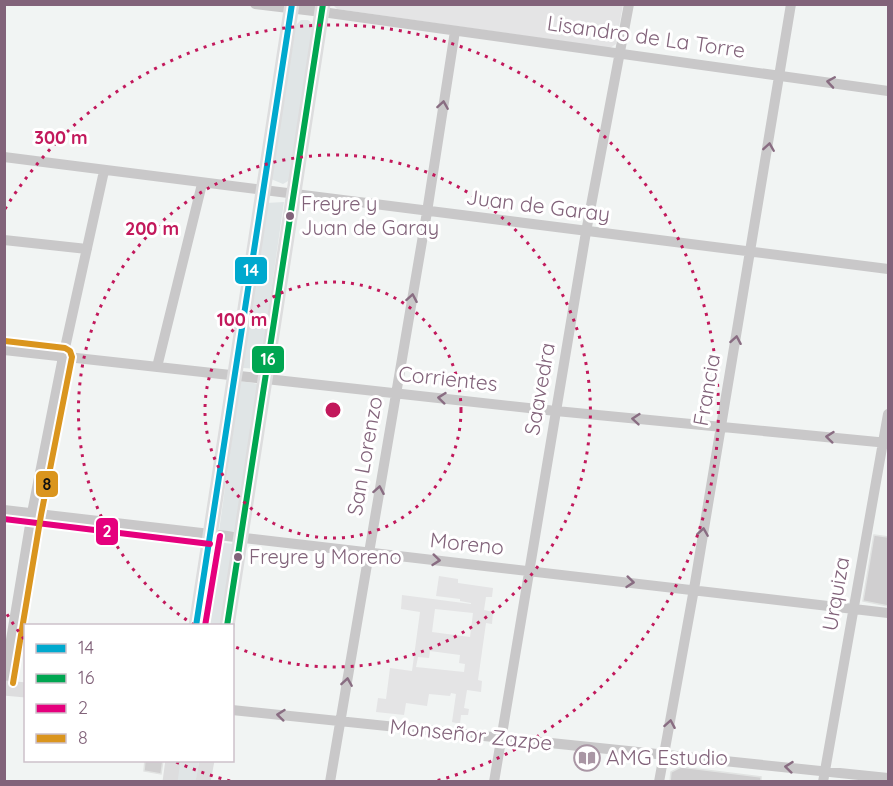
<svg xmlns="http://www.w3.org/2000/svg" width="893" height="786" font-family="Quicksand,sans-serif">
<style>
.built{fill:#e4e4e5;fill-rule:evenodd}
.green{fill:#e0e5e6}
.building{fill:#d0cfd0;stroke:#e1e3e2;stroke-width:1.5}
.lines{fill:none;stroke-linecap:round;stroke-linejoin:round}
.street{stroke:#c9c8c9;stroke-width:10}
.secondary{stroke:#ddddde;stroke-width:15}
.bus-1-casing{stroke:#fff;stroke-width:10}
.bus-2-casing{stroke:#fff;stroke-width:10}
.bus-3-casing{stroke:#fff;stroke-width:10}
.bus-4-casing{stroke:#fff;stroke-width:10}
.bus-1{stroke:#00a9ce;stroke-width:6}
.bus-2{stroke:#00a651;stroke-width:6}
.bus-3{stroke:#e5007d;stroke-width:6}
.bus-4{stroke:#da951e;stroke-width:6}
.oneway{stroke:#896d82}
.ring{fill:none;stroke:#c2185b;stroke-width:3;stroke-dasharray:3 6}
.bus-dot{fill:#82637a;stroke:#fff;stroke-width:2}
.labels{text-anchor:middle;stroke-width:6;stroke-linejoin:round;paint-order:stroke}
.bus-label{font-size:20px;fill:#82637a;stroke:#fff;text-anchor:start}
.street-label{font-size:21px;fill:#82637a;stroke:#fff}
.poi-label{font-size:21px;fill:#82637a;stroke:#fff;text-anchor:start}
.centre{fill:#c2185b;stroke:#fff;stroke-width:3}
.ring-label{font-size:18px;text-anchor:middle;font-weight:bold;fill:#c2185b;stroke:#fff;stroke-width:6;stroke-linejoin:round;paint-order:stroke}
.line-badge{stroke:#fff;stroke-width:2}
.badge-label{font-size:16px;text-anchor:middle;font-weight:bold;fill:#fff}
.pale-badge-label{font-size:16px;text-anchor:middle;font-weight:bold;fill:#111}
</style>
<rect width="100%" height="100%" fill="#f1f4f3"/>
<!-- built -->
<path class="built" d="M333,5h290l-7,39 -6,4 -273,-39z
M439,576l19,3v4l35,5 -1,9h-6l-2,13 9,2 -1,12 -6,-1 -8,57 4,1 -1,11 -14,-2 -3,18 5,1 -1,6h-7l-1,9 -8,-2 4,-28 -5,-1 -1,3 -21,-2 -2,12 -21,-3 -2,12 -28,-3 2,-14 8,1 4,-31 22,3 8,-59 -19,-3 1,-14 69,9v-1l-11,-2v-2l-24,-3zM435,609l38,4 -3,24 -38,-5zM430,651l30,4 -1,8 6,1 -1,8 -48,-5 2,-10 11,1z"/>
<!-- green -->
<path class="green" d="M301,20h7l7,6 -25,154 -7,4 -12,-5 25,-154z
M284,202l-24,167 -17,-1 23,-165z
M240,381l19,3 -23,147h-17z
M216,542l18,2 -12,81 -20,1z
M179,761h20l-3,20 -21,1z"/>
<!-- building -->
<path class="building" d="M874,535l14,2v69l-25,-5z
M145,760h18l-2,14 -17,-3z
M681,767l80,10v5h-91l1,-10z"/>
<g class="lines">
<!-- street -->
<path class="street" d="M255,4l67,8 566,79
M4,157l884,112
M4,240l83,9
M4,350l552,61 332,32
M157,367l45,-183
M4,510l884,103
M4,682l28,-169 31,-156 41,-186
M232,710l656,68
M330,782l97,-570 28,-181
M494,782l92,-550 43,-228
M659,782l35,-193 97,-585
M823,782l65,-368"/>
<!-- secondary -->
<path class="secondary" d="M196,626l96,-622
M227,626l96,-622
M4,688l22,2
M170,782l3,-22
M203,782l4,-22"/>
<!-- bus-1 casing -->
<g class="bus-1-casing">
<path id="bus-1" d="M196,626l96,-622"/>
</g>
<!-- bus-2 casing -->
<g class="bus-2-casing">
<path id="bus-2" d="M227,626l96,-622"/>
</g>
<!-- bus-3 casing -->
<g class="bus-3-casing">
<path id="bus-3" d="M4,519l206,25
M205,626l15,-90"/>
</g>
<!-- bus-4 casing -->
<g class="bus-4-casing">
<path id="bus-4" d="M5,341l60,7 5,3 2,6 -31,158 -28,168"/>
</g>
<!-- bus-1 -->
<use href="#bus-1" class="bus-1"/>
<!-- bus-2 -->
<use href="#bus-2" class="bus-2"/>
<!-- bus-3 -->
<use href="#bus-3" class="bus-3"/>
<!-- bus-4 -->
<use href="#bus-4" class="bus-4"/>
</g>
<!-- one-way arrows -->
<defs><path id="oneway-chevron" d="M-2-3.5L2.5 0L-2 3.5" fill="none" stroke-width="1.6" stroke-linecap="round" stroke-linejoin="round" transform="scale(1.5)"/></defs>
<g class="oneway">
<use href="#oneway-chevron" transform="translate(831 82) rotate(-171)"/>
<use href="#oneway-chevron" transform="translate(443 105) rotate(-81)"/>
<use href="#oneway-chevron" transform="translate(769 147) rotate(-81)"/>
<use href="#oneway-chevron" transform="translate(412 298) rotate(-80)"/>
<use href="#oneway-chevron" transform="translate(736 340) rotate(-80)"/>
<use href="#oneway-chevron" transform="translate(442 398) rotate(-174)"/>
<use href="#oneway-chevron" transform="translate(636 419) rotate(-175)"/>
<use href="#oneway-chevron" transform="translate(830 437) rotate(-174)"/>
<use href="#oneway-chevron" transform="translate(379 490) rotate(-80)"/>
<use href="#oneway-chevron" transform="translate(703 532) rotate(-81)"/>
<use href="#oneway-chevron" transform="translate(436 560) rotate(6)"/>
<use href="#oneway-chevron" transform="translate(630 582) rotate(6)"/>
<use href="#oneway-chevron" transform="translate(347 682) rotate(-81)"/>
<use href="#oneway-chevron" transform="translate(281 715) rotate(-174)"/>
<use href="#oneway-chevron" transform="translate(670 724) rotate(-80)"/>
<use href="#oneway-chevron" transform="translate(789 767) rotate(-174)"/>
</g>
<!-- distance rings -->
<g class="ring">
<circle cx="333" cy="410" r="128"/>
<path d="M194 625A256 256 0 1 1 233 646"/>
<path d="M230 781A385 385 0 0 1 176 762M24 639A385 385 0 0 1 5 611M5 209A385 385 0 1 1 436 781"/>
</g>
<!-- icons -->
<defs>
<g id="library-ring" transform="scale(1.35)"><circle r="9.5" fill="#fff" stroke="#a996a4" stroke-width="1.5"/><path d="M-6-4Q-3-5.5-.7-3.5V5Q-3 3-6 4ZM6-4Q3-5.5 .7-3.5V5Q3 3 6 4Z" fill="#a996a4"/></g>
</defs>
<g fill-rule="evenodd">
<use href="#library-ring" x="587" y="758"/>
</g>
<!-- markers -->
<g class="bus-dot">
<circle cx="290" cy="216" r="5"/>
<circle cx="238" cy="557" r="5"/>
</g>
<g class="labels">
<!-- bus labels -->
<g class="bus-label">
<text x="301" y="211">Freyre y<tspan x="301" dy="24">Juan de Garay</tspan></text>
<text x="249" y="564">Freyre y Moreno</text>
</g>
<!-- street labels -->
<g class="street-label">
<text transform="translate(646 37) rotate(8)" y="7">Lisandro de La Torre</text>
<text transform="translate(538 206) rotate(7)" y="7">Juan de Garay</text>
<text transform="translate(448 379) rotate(6)" y="7">Corrientes</text>
<text transform="translate(540 389) rotate(-80)" y="7">Saavedra</text>
<text transform="translate(707 390) rotate(-80)" y="7">Francia</text>
<text transform="translate(365 456) rotate(-80)" y="7">San Lorenzo</text>
<text transform="translate(467 544) rotate(6)" y="7">Moreno</text>
<text transform="translate(836 594) rotate(-80)" y="7">Urquiza</text>
<text transform="translate(471 735) rotate(6)" y="7">Monseñor Zazpe</text>
</g>
<!-- poi labels -->
<g class="poi-label">
<text x="606" y="765">AMG Estudio</text>
</g>
</g>
<circle cx="333" cy="410" r="9" class="centre"/>
<g class="ring-label">
<text x="61" y="144">300 m</text>
<text x="152" y="235">200 m</text>
<text x="242" y="326">100 m</text>
</g>
<g class="line-badge">
<rect x="234" y="256" width="34" height="29" rx="6" fill="#00a9ce"/>
<rect x="251" y="345" width="34" height="29" rx="6" fill="#00a651"/>
<rect x="35" y="470" width="24" height="28" rx="6" fill="#da951e"/>
<rect x="95" y="517" width="24" height="29" rx="6" fill="#e5007d"/>
</g>
<g class="badge-label">
<text x="251" y="276">14</text>
<text x="268" y="365">16</text>
<text x="107" y="537">2</text>
</g>
<g class="pale-badge-label">
<text x="47" y="490">8</text>
</g>
<!-- border -->
<rect width="893" height="786" fill="none" stroke="#82637a" stroke-width="12"/>
<!-- legend -->
<rect x="24" y="624" width="210" height="138" fill="#ffffff" stroke="#cdc1ca" stroke-width="1.5"/>
<rect x="36" y="644" width="30" height="9" fill="#00a9ce" stroke="#cdc1ca" stroke-width="1.5"/>
<text x="78" y="654" font-size="18" fill="#82637a">14</text>
<rect x="36" y="674" width="30" height="9" fill="#00a651" stroke="#cdc1ca" stroke-width="1.5"/>
<text x="78" y="684" font-size="18" fill="#82637a">16</text>
<rect x="36" y="704" width="30" height="9" fill="#e5007d" stroke="#cdc1ca" stroke-width="1.5"/>
<text x="78" y="714" font-size="18" fill="#82637a">2</text>
<rect x="36" y="734" width="30" height="9" fill="#da951e" stroke="#cdc1ca" stroke-width="1.5"/>
<text x="78" y="744" font-size="18" fill="#82637a">8</text>
</svg>
